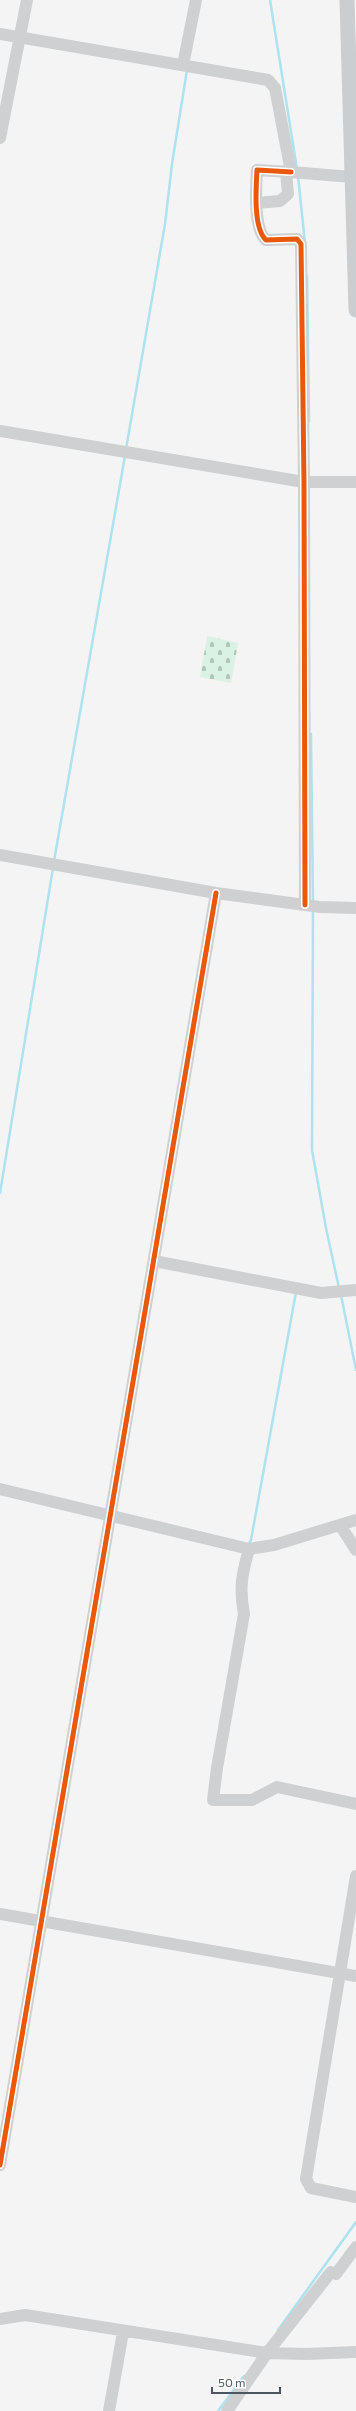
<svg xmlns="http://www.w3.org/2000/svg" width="356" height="2411" font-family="Commissioner,sans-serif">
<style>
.cemetery{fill:url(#cemetery-stones)}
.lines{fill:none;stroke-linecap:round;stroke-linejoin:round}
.stream{stroke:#aee2f0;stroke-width:2.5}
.minor{stroke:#ced0d2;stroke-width:12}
.major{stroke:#caced1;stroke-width:15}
.cycleway-casing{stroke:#fff;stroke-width:8}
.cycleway{stroke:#e8590c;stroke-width:5}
</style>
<defs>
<pattern id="cemetery-stones" width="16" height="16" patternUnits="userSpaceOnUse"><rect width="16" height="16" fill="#d9f2e3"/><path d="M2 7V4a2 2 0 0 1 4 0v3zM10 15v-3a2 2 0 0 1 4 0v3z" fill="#b2c7bb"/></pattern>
</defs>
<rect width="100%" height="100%" fill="#f4f4f4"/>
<!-- cemetery -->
<path class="cemetery" d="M207,636l31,7 -7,40 -31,-6z"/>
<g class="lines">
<!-- stream -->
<path class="stream" d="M270,0l27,169
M298,176l7,67
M307,276l2,145
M126,449l39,-225 7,-60 15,-94
M311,734l2,169
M54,861l71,-405
M313,910l-1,240 14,78 13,60
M0,1193l53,-325
M341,1295l15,75
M248,1545l3,-5 45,-248
M278,2330l78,-108
M218,2411l26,-35"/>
<!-- minor -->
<path class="minor" d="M0,34l268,46 7,8 16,84 61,5
M183,65l13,-65
M0,138l27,-138
M291,172l-34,-2c-1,18 -4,58 9,70l31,-1 4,5 3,238 1,423
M256,203l24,-2 8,-7 -2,-22
M0,431l304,51h52
M0,855l216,38 104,14 36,1
M154,1261l167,32 35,-3
M0,1489l249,60 25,-4 82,-25
M340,1525l16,25
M249,1549c-7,25 -10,39 -5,65l-27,154 -4,32h39l25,-13 79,17
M356,1876l-50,303 5,9 45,9
M0,1914l356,62
M0,2165l216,-1272
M0,2319l25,-4 242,38 40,1 49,-2
M109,2411l14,-79
M227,2411l40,-58 64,-81 5,2 20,-27"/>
<!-- major -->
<path class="major" d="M347,0l9,310"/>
<!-- cycleway casing -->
<g class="cycleway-casing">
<path id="cycleway" d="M291,172l-34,-2c-1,18 -4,58 9,70l31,-1 4,5 3,238 1,423
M0,2165l216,-1272"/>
</g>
<!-- cycleway -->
<use href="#cycleway" class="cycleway"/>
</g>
<!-- scale -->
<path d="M212 2387v6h68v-6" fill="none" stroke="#4a5661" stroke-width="2"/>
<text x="218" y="2387" font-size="12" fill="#4a5661" stroke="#ffffff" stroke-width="3" paint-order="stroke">50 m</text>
</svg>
